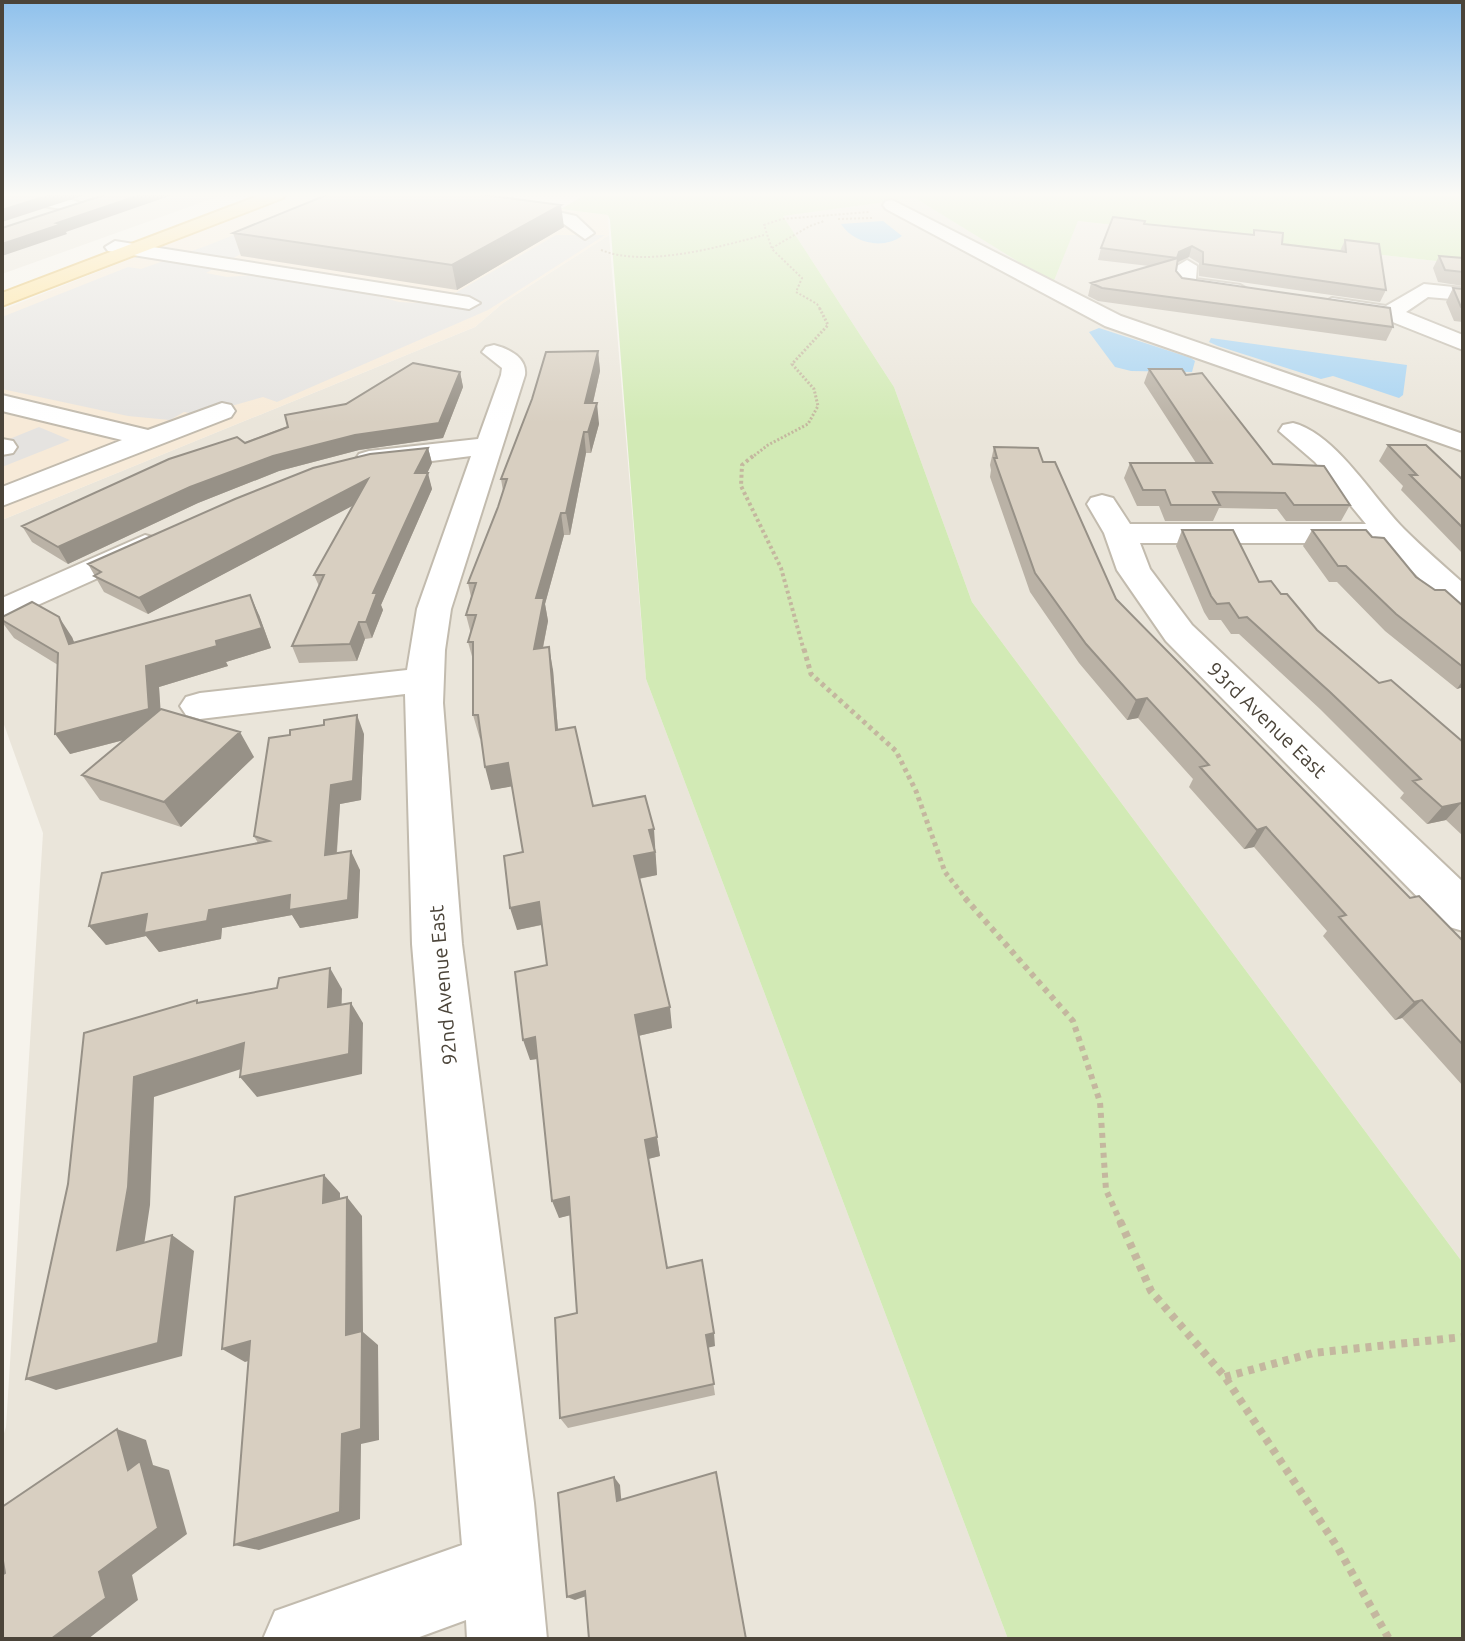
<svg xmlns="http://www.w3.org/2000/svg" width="1465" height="1641" font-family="Ubuntu,sans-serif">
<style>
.residential{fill:#eae5da}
.commercial{fill:#f7ead8}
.green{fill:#d2eab5}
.parking{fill:#e5e3e0}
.water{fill:#a9d4f2}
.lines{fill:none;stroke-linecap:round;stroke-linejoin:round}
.minor-casing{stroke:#c2bbae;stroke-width:4}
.major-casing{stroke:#e6c16a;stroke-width:4}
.path-far5{stroke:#c4b79f;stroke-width:2;stroke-dasharray:2 2;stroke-linecap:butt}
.path-far4{stroke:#c4b79f;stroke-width:3;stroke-dasharray:2 2;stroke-linecap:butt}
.path-far3{stroke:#c4b79f;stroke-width:4;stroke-dasharray:3 3;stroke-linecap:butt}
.path-far2{stroke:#c4b79f;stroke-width:5;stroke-dasharray:4 4;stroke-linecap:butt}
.path-far1{stroke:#c4b79f;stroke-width:6;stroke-dasharray:5 5;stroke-linecap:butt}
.path{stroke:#c4b79f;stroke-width:8;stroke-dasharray:6 6;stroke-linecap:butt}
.minor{fill:#fff;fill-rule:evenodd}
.major{fill:#ffe39c;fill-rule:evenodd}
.wall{fill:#bab2a6}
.shaded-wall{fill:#979187}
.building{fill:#d8cfc1;stroke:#979187;stroke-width:2}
.labels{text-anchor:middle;stroke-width:6;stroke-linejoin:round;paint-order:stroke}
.street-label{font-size:20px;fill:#4b4439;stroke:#fff}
</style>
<rect width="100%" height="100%" fill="#f6f3ec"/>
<!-- residential -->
<path class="residential" d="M2,194h223l-223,80z
M915,198l137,84 26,-61 385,43v999l-491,-661 -78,-215 -111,-171z
M609,235l37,444 362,960h-1006v-199l4,-13 37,-594 -41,-114v-199l473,-193 28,-24z"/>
<!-- commercial -->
<path class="commercial" d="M293,194h152l163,21 1,20 -106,68 -28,24 -473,193v-210z"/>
<!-- green -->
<path class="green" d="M586,194h877v70l-385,-43 -25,62 -138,-85 -132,18 111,171 78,215 491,661v376h-455l-362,-960 -36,-459 -2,-5 -47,-6z"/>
<!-- parking -->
<path class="parking" d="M313,203l-65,47 -42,23 21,4 27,-2 109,17 36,10 37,2 120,-69h49l-117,75 -211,92 -14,-5 -63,18 -16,-3 -14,8 -42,-4 -126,-27v-72l126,-50 13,2 65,-23z
M39,427l31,13 -68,27v-25z"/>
<!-- water -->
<path class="water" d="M883,221l19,15c-19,14 -49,7 -61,-12z
M1099,328l92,30 4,3 -3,11 -61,-1 -16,-4 -26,-35z
M1211,338l196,27 -4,30 -4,3 -66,-22 -12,3 -103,-33 -9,-4z"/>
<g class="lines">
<!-- minor casing -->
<g class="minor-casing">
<path id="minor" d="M2,194c19,0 69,0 83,12l-9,5 -74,-11z
M386,194h43l120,16 27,6 18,17 -9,6 -21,-15 -15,-4 -155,-21z
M892,200l229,116 342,118v17l-358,-125 -219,-117 -3,-4 3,-4z
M115,241l354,56 11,6 -11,6 -361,-58 -3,-4z
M1187,260l10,6 -1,13 44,6 11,6 -11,6 -62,-9 -3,-4 2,-18z
M1424,284l39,4v12l-35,-3 -22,15 57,23v15l-78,-31 -53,-9 -11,-6 11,-6 54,8z
M494,345c16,4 33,13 31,30l-74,234 -6,41 -2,53 19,241 72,559 13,136h-80l-1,-19 -52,19h-151l12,-28 187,-66 -50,-601 -7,-250 -205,25 -14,-4 -6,-9 6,-9 14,-4 207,-23 10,-61 54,-153 -102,13 -10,-3 -4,-6 4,-6 10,-3 109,-12 23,-64 1,-7 -20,-16 4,-5z
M2,395l146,35 74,-27 9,2 4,6 -4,6 -229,89v-19l120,-47 -120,-29z
M1293,423c43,11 80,75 111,106 19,19 39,36 59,54v29l-12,-3 -68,-66h-243l10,26 42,56 271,257v49l-17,-5 -280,-285 -49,-71 -13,-37 -17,-29 4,-6 11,-3 11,3 17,26h236l-51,-62 -36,-31 4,-6z
M2,439l11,2 4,6 -4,6 -11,2z
M145,535l11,3 5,7 -5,7 -154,69v-23z"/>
</g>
<!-- major casing -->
<g class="major-casing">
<path id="major" d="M263,194h22l-2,4 -281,108v-13z"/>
</g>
<!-- path-far5 -->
<path class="path-far5" d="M838,219l34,-1
M772,248l38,-22 14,-5
M601,250c44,18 118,-3 163,-15
M820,309l-3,-5 -21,-12 6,-14 -30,-29 -8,-24 18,-6 87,-7"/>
<!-- path-far4 -->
<path class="path-far4" d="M751,458l17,-13 40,-21 10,-18 -4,-17 -22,-25 36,-39 -9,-18"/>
<!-- path-far3 -->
<path class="path-far3" d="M753,456l-11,9 -1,21 40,82 23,83"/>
<!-- path-far2 -->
<path class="path-far2" d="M804,649l7,25 85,77 20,40 29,81 22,28"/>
<!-- path-far1 -->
<path class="path-far1" d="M965,898l108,123 27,81 6,88 15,33"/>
<!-- path -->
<path class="path" d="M1120,1221l31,70 74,86 113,171 51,91
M1225,1377l88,-24 150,-16"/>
<!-- minor -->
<use href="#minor" class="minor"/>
<!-- major -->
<use href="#major" class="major"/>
</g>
<!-- wall -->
<path class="wall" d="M1144,224l109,11 1,-5 28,14 58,7 5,-11 41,50 -6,12 -181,-26v-13l-10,-6 -12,6 -1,8 6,7 211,49 -7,14 -288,-40 -10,-5 3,-13 58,-17 -51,-6 3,-12z
M564,227l-107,63 -216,-34 -8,-23z
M1439,256l24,2v28l-25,-4 -5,-14z
M1453,288l10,1v33l-9,-1 -8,-19z
M598,351l2,20 -7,32 6,21 -8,29h-5l-16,82h-6l-19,69 3,17 -5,27 10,22 5,60 35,76 63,46h-1l2,23 -18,4 33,149 -34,8 22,120 -12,3 19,109 48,78 -7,1 7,48 -147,33 -8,-10 17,-105 -7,-98 -11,3 -21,-159 -8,1 17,-95 -5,-40 -25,5 6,-78 -11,-66 -21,4 -10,-52 -1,1 -7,-24v-55l-5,-18 3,-8 -5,-19 5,-18 -3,-14 30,-76 5,-16 -2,-12z
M1149,369l37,6 87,89 77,41 -9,16h-55l-9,-12 -58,-1 -6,13h-48l-6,-15h-22l-13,-28 6,-15h66l-52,-80z
M460,372l3,15 -20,51 -84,12 -80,21 -81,32 -130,61 -36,-22 -10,-16 324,-122z
M1388,445l75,35v74l-62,-64 2,-4 -24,-25z
M994,447l49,15 73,137 294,299 53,43v145l-61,-68 -7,2 -72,-84 4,-5 -73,-84 -10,2 -55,-62 4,-8 -55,-61 -11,2 -48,-57 -49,-71 -40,-115 1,-7 -1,-5z
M428,448l4,15 -5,10 5,16 -51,116 2,5 -11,28 -7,1 -8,22 -58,2 -7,-17 27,-60 -5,-11 39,-70 -205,109 -44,-22 -16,-28z
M1182,530l77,52 22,12 36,36 62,53 84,59v94l-17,-16 -19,4 -27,-26 4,-5 -84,-84 -81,-75h-8l-10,-14h-12l-5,-8 -28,-66z
M1312,530l60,7 44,40 19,13 28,16v81l-6,2 -72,-58 -48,-49h-8l-26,-36z
M259,615l12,33 -45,14 2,4 -69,21 1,22 94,48 -73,70 -81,-27 -18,-25 42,-35 -54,14 -12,-89 -44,-27 -12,-16v-5l70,20 2,6z
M364,734l-3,66 -21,4 -3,49 23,17 -2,48 -58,10 -8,-13 -70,13 -1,11 -62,13 -13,-16 -40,9 -17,-19 169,-83 -4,-7z"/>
<!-- shaded-wall -->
<path class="shaded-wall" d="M53,194h35l-86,28v-12z
M143,194h32l-109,38 1,2 -65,22v-12l55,-21z
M561,205l3,22 -107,63 -5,-25z
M1192,246l-3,11 -14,6 4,-11z
M598,351l2,20 -12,53 -3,-21z
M460,372l3,15 -20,51 -84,12 -80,21 -81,32 -130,61 -10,-17 132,-60z
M597,403l2,21 -8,29 -3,-21z
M584,432l2,21 -16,82 -4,-22z
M428,448l4,15 -12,26 -5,-16z
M428,473l4,16 -51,116 2,5 -11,28 -6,-16 7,-29z
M368,479l5,16 -225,119 -9,-16z
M561,513l3,22 -19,69 3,17 -10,51 -4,-23 2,-51z
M250,595l9,20 12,33 -45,14 2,4 -69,21 3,43 -92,24 -15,-20 91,-68 70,-25z
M59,617l13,20 11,27 -14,-20z
M359,622l6,17 -8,22 -7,-17z
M549,647l4,23 7,84 -4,-24z
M1463,680v7l-6,2z
M1147,698l-9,20 -11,2 9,-20z
M357,715l7,19 -3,66 -21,4 -5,70 -10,-19 6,-70z
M240,732l14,25 -73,70 -17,-25z
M508,763l6,23 -23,4 -6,-23z
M1461,803l-15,17 -19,4 15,-17z
M1266,827l-12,20 -10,2 13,-19z
M654,829l3,46 -20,4 -3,-23 15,-26z
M351,851l9,19 -2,48 -58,10 -8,-13 -70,13 -1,11 -62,13 -13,-16 -40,9 -17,-19 58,-12 62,-4z
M539,902l6,22 -28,6 -7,-22z
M330,968l12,21 -1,39 -13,-21z
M1422,1000l-20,18 -7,2 19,-18z
M351,1003l12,20 -1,51 -105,23 -17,-20z
M670,1007l2,21 -34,8 -3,-21z
M535,1037l7,21 -12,2 -7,-20z
M244,1043l16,20 -106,34 -4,108 -9,60 -24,-15 17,-173z
M657,1137l3,19 -12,3 -3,-19z
M324,1175l16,18v28l-17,-18z
M347,1197l15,19 1,116 15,13 1,95 -18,4 -1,75 -101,31 -25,-5 108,-111 4,-99z
M569,1197l6,17 -16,4 -7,-17z
M172,1235l22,16 -12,105 -126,34 -30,-11z
M714,1333l1,13 -8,2 -1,-13z
M250,1341l22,13 -27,8 -23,-13z
M117,1429l29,11 7,25 16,5 18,64 -55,41 6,25 -50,39h-37l48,-67 29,-102z
M614,1477l6,8 2,23 -5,-7z
M585,1591l7,3 -17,6 -8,-3z"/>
<!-- building -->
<path class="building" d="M2,194h51l-51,16z
M107,194h36l-86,29 5,1 -60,20v-16z
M329,194h148l84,11 -109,60 -219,-32z
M1113,217l32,4 -1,3 110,11v-5l29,3 -1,11 58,7 6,1 -1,-12 34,4 7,46 -183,-26v-12l-11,-6 -13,6 -2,6 -76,-10z
M1439,256l24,2v14l-18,-2z
M1178,258l-2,13 6,7 208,30 3,19 -291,-39 -11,-5z
M1453,288l10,1v19l-2,-1z
M598,351l-13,52h12l-9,29h-4l-18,81h-5l-25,85h8l-10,51 15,-2 7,83 19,-3 18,79 52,-10 9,33 -5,1 6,22 -21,4 36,151 -35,8 22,122 -12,3 22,128 35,-8 12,73 -8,2 8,49 -154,34 -5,-100 22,-5 -8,-116 -17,4 -17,-164 -12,3 -8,-68 32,-7 -8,-63 -29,6 -6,-52 19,-4 -15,-89 -23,4 -7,-52h-5v-73h-5l8,-27h-10l10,-32h-8l30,-76 9,-28h-6l31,-80 14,-47z
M413,363l47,9 -21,51 -84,12 -82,21 -83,31 -132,60 -36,-21 147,-67 68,-22 8,6 43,-16 -3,-12 61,-11z
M1149,369h33l4,6 16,-2 71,91 51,2 26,39h-56l-9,-12 -72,-1 7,13h-49l-6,-15h-22l-13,-27h82z
M1388,445h38l37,35v48l-53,-53h7z
M994,447l44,1 5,14h12l61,137 294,299 9,-2 44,45v104l-41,-45 -8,2 -75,-85 7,-2 -80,-88 -9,3 -57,-63 9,-2 -62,-67 -11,2 -50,-56 -51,-71 -41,-115h3z
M428,448l-13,25h13l-55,120h4l-11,29h-7l-9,22 -58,2 32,-71h-10l54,-96 -229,119 -45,-22 7,-4 -13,-8 147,-65 78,-31 57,-14z
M1182,530h51l26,52 12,-1 10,13h6l30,36 62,53 12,-3 72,62v63l-2,-2 -19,4 -29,-26 8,-2 -91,-87 -83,-75 -8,1 -10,-15 -12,1 -6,-8z
M1312,530h54l6,7 12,1 32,39 19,13h10l18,16v61l-67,-53 -50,-48h-8z
M250,595l12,33 -46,13 1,5 -71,20 3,43 -94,25 3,-81 -56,-33v-3l30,-15 27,15 10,27z
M161,709l79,23 -76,70 -82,-27z
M357,715l-4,66 -22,4 -6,70 26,-4 -3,49 -59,10 1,-15 -81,15 -2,11 -63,12 3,-19 -58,12 13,-53 167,-32 -15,-5 15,-98 21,-3v-5l34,-5v-5z
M330,968l-2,39 23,-4 -2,51 -109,23 4,-34 -110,34 -6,110 -11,63 55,-15 -14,108 -132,36 42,-195 16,-151 113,-33v3l80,-15 2,-10z
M324,1175l-1,28 24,-6 -1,138 16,-4 -1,98 -19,5 -2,78 -106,33 16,-204 -28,8 13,-152z
M117,1429l11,41 12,-9 18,67 -59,44 7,26 -55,41h-49v-64l3,-2 -3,-18v-48z
M716,1472l30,167h-157l-4,-48 -18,6 -9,-104 56,-16 3,24z"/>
<!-- sky -->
<linearGradient id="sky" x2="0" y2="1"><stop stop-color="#8fc1ec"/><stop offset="0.46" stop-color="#fbfaf6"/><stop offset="1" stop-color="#fbfaf6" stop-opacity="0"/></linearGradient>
<rect width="1465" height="423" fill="url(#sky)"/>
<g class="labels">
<!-- street labels -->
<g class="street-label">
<text transform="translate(1267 720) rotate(44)" y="7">93rd Avenue East</text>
<text transform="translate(443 985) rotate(-95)" y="7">92nd Avenue East</text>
</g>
</g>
<!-- border -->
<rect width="1465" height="1641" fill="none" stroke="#4b4439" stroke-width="8"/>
</svg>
